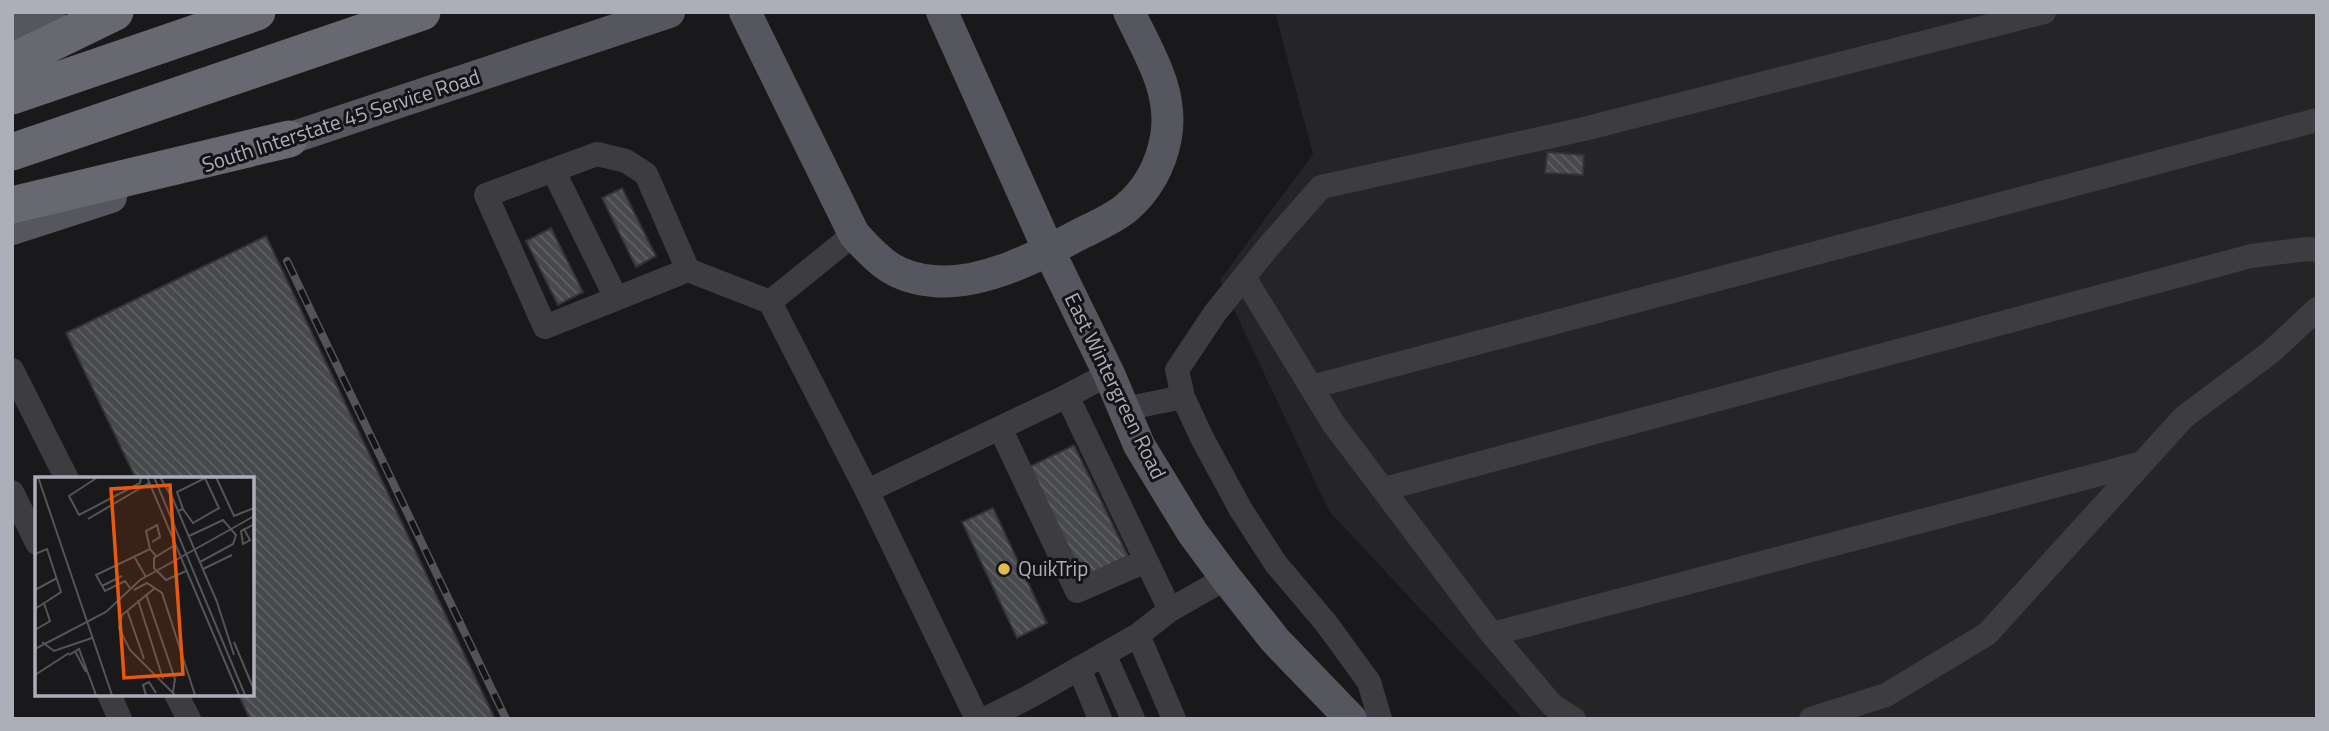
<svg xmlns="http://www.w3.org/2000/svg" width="2329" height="731" font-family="'Titillium Web',sans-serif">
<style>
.built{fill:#252528}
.building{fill:url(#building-back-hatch);stroke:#333336;stroke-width:2}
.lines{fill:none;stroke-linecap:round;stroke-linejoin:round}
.minor{stroke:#3c3c41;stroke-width:24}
.major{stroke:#56575e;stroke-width:32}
.highway{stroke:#676870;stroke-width:37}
.rail-casing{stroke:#53545a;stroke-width:8}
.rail{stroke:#141416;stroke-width:5;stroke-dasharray:16;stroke-linecap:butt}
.poi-dot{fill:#e3bd48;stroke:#141416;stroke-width:2.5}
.labels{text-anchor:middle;stroke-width:6;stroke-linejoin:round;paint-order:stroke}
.street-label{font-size:21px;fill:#acafb9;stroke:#141416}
.poi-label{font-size:21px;fill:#acafb9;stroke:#141416;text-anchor:start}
.inset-road{fill:none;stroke:#54555a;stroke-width:2}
.view{fill:#e8590c;fill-opacity:0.15;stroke:#e8590c;stroke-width:3.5}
.inset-edge{fill:none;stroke:#acafb9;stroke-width:3.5}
</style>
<defs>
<pattern id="building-back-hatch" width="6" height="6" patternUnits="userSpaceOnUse" patternTransform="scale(1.75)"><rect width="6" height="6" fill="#48494d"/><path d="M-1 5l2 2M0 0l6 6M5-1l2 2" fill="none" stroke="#606165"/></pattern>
</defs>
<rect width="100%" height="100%" fill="#19191b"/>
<!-- built -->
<path class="built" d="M1275,12h1042v707h-794l-194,-208 -109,-231 93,-126z"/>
<!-- building -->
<path class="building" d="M1547,152l37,3 -1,20 -38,-2z
M622,188l34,68 -20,11 -34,-69z
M551,228l32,64 -25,13 -32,-64z
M266,236l229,483h-245l-12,-25h14v-215h-116l-70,-146z
M1074,445l54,111 -45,22 -54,-111z
M993,508l54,115 -30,15 -55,-116z"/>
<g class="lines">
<!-- minor -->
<path class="minor" d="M553,170l63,128
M854,234l-84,68 97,189 110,228
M688,270l-42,-96 -20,-13 -29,-7 -111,41 59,132 143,-57 82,32
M1244,277l89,146 159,211 60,71 22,14
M12,370l55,109
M1311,387l1006,-267
M1067,396l103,214
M1124,409l59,-12
M1000,428l77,163 69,-30
M1384,489l867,-233 56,-7 10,1
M867,491l200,-95 42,-22
M12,492l25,51
M1492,634l650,-171
M1104,654l29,65
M1079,668l21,51
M109,694l11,25
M176,694l13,25
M985,719l42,-21 111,-63
M1174,719l-36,-84 32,-25 56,-32
M1380,719l-11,-37 -43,-59 -50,-59 -35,-54 -39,-72 -19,-41 -6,-27 38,-57 54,-67 52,-59 263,-58 460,-117
M1811,719l75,-24 101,-61 197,-217 87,-65 46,-43"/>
<!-- major -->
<path class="major" d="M745,12l109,222c24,27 41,44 79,47 48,5 104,-24 145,-46 16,-8 33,-15 47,-26 22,-18 36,-44 41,-72 8,-46 -18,-85 -37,-125
M942,12l107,239 60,123 30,71 53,87 34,46 49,62 76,79
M12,26l38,-14
M267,146l402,-134
M12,229l99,-32"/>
<!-- highway -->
<path class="highway" d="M12,62l103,-50
M12,96l245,-84
M12,152l410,-140
M12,205l277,-66"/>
<!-- rail casing -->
<g class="rail-casing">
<path id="rail" d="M287,261l219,458"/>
</g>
<!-- rail -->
<use href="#rail" class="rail"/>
</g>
<!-- markers -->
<circle class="poi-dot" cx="1004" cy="569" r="7"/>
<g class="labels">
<!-- street labels -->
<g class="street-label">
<text transform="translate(341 121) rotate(-18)" y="7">South Interstate 45 Service Road</text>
<text transform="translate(1115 386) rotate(64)" y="7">East Wintergreen Road</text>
</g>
<!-- poi labels -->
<g class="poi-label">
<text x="1018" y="576">QuikTrip</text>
</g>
</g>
<!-- overview -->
<g transform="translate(35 477)">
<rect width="219" height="219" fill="#19191b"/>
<path class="inset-road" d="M3,0l74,218M63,0l-29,19 10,19 61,-32 1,-6M112,0l92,218M119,0l91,218M125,0l14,24M181,0l18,39 20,-8M137,20l45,105M143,34l5,-2 -6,-17 28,-14 14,30 -26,15 -10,-14M53,42l61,-36M198,51l21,-12M209,52l6,11 -7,4 -2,-13 2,-1 1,-1 3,-1 7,-4M154,59l34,-16 13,15 -3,9 -33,18M140,68l-21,13v10l12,12 20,-9M115,72l-4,-18 11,-6 3,12 -8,5M0,77l12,-5 14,43 -26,17M100,81l11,19M168,92l29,-14M67,109l20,-10M95,111l-5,-7 -20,10 -9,-16 54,-26 6,7M120,111l-33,27 -3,13 11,22 45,45M0,113l22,-12M99,113l13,-7 15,10 33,102M111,117l29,85 -2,13M181,122l18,56M103,123l25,79M92,133l17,49M0,153l15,-9 -6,-18M7,165l12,9 38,-13M199,165l20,48M0,172l71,-37 34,-32 93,-52M40,174l11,21M34,178l10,-6 17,46M0,198l34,-22M111,218l-3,-10 6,-3 7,11"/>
<path class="view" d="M135,8l13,189 -59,4 -13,-189z"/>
<rect width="219" height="219" class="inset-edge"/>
</g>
<!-- border -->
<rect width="2329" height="731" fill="none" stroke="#acafb9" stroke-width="28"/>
</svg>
